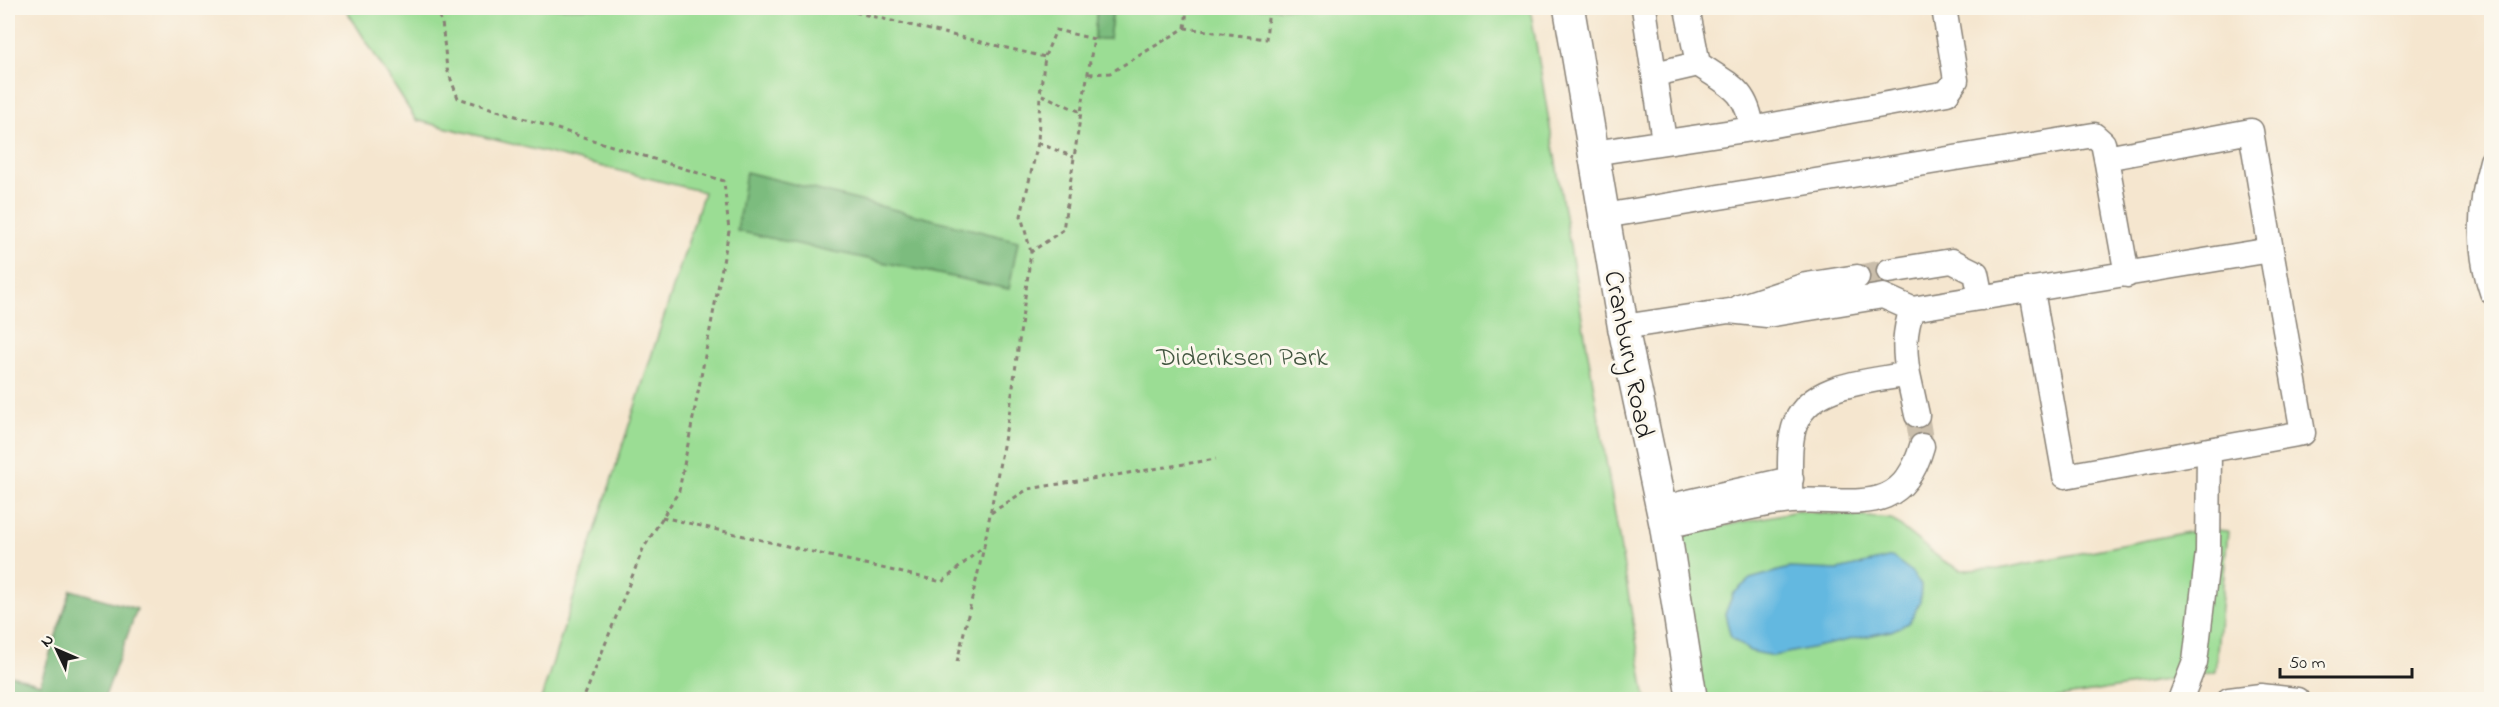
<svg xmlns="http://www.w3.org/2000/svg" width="2499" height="707" font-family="'Indie Flower',sans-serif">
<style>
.green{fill:#9bdd94;stroke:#5c7c58;stroke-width:1.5}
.forest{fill:#7cbc7e;stroke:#4c6c4d;stroke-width:1.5}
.water{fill:#64b8e0;stroke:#406a7e;stroke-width:1.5}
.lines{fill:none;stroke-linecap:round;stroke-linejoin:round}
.minor-tunnel{stroke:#cabeab;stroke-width:24;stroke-dasharray:24 12;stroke-linecap:butt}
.minor-casing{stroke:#888176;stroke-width:27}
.major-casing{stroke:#888176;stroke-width:33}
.path{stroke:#888176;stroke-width:3;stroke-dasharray:4.5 4.5;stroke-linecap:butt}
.minor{stroke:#fff;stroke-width:24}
.major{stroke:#fff;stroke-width:30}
.labels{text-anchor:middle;stroke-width:6;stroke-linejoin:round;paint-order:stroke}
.street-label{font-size:27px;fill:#1c1c1c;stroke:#fbf7ec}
.park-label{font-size:27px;fill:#425640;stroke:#fbf7ec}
</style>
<rect width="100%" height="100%" fill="#fbf7ec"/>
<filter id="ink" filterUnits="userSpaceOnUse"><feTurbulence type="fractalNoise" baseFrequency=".0167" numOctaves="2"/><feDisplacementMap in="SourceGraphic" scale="12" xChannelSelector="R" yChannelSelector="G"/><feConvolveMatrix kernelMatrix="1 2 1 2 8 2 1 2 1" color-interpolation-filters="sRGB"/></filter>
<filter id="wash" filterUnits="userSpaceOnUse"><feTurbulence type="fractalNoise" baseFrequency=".008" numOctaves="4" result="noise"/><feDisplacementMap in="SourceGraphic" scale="24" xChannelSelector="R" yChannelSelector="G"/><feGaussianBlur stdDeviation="1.35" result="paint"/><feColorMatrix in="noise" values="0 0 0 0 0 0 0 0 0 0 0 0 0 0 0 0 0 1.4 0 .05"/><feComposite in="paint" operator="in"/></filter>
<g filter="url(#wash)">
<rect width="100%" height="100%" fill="#f5e6cf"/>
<!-- green -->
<path class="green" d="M345,8h752l-3,30 15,1 4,-31h417l116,691h-1105l163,-507 -288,-72z
M1797,511l94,8 51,41 19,10 38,-1 204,-40 25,2 -13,141 -168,27h-344l-25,-164z"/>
<!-- forest -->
<path class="forest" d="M1097,8h16l-4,31h-15z
M746,172l272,69 -9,48 -272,-58z
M71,590l66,19 -33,90h-96v-25l32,10z"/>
<!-- water -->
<path class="water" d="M1892,557l19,14 10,14 -1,17 -11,21 -18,8 -118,25 -23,-5 -19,-13 -6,-24 8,-20 17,-15 39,-11 49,2z"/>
</g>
<g filter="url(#ink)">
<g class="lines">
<!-- minor-tunnel -->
<path class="minor-tunnel" d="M1857,277l32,-6
M1917,415l5,31"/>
<!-- minor casing -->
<g class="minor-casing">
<path id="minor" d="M1644,8l20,133
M1698,64c31,21 49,25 54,65
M1655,74l43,-10 -11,-56
M1593,153l159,-24 195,-36 9,-13 -12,-72
M2492,161c-12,42 -15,88 0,131
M1604,216l490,-81 9,8 3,15
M1889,271l63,-10 24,12 5,25
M2127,275l-21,-117 145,-27 20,119
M1740,307l66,-22 51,-8
M1623,327l106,-16 38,4 116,-19 29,13
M1908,374c-4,-24 -4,-42 4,-65l359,-59 32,183 -238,43 -33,-185
M1790,501c1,-24 -3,-57 6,-79 17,-40 76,-40 112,-48l9,41
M1662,508l129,-29
M1665,526c41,-8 84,-21 126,-25 57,-5 110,21 131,-55
M2180,700l15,-38 13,-110 1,-102
M2229,700l32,-4 36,4"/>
</g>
<!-- major casing -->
<g class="major-casing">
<path id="major" d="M1569,8l54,319 42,199 27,174"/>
</g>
<!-- path -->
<path class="path" d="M434,8l8,14 5,47 11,29 266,83 5,50 -50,260 -36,58 -60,151
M1185,28l2,-20
M1045,56l11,-26 38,9 -13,73
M1089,74l21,-1 75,-45 81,11 3,-31
M1038,143l36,14
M1031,252l-10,-36 17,-73 2,-49
M991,513l37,-24 188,-30
M662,517l280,65 42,-36 26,-137 21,-157 32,-22 18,-118 -41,-18 5,-37 -208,-49
M957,662l27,-115"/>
<!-- minor -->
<use href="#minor" class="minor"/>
<!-- major -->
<use href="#major" class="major"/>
</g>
</g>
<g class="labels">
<!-- street labels -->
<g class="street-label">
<text transform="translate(1630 354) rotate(79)" y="9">Cranbury Road</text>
</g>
<!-- park labels -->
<g class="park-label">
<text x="1242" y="365">Dideriksen Park</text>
</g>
</g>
<!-- margin -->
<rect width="2499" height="707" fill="none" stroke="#fbf7ec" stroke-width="30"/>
<!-- north arrow -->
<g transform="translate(57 650) rotate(314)" stroke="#fbf7ec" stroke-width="4.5" paint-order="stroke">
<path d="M0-4.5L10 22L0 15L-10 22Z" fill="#1c1c1c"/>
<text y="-9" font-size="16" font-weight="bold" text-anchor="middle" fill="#1c1c1c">N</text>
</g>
<!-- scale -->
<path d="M2280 668v9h132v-9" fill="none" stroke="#1c1c1c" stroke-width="3"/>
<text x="2289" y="668" font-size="18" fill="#1c1c1c" stroke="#fbf7ec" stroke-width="4.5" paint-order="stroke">50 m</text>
</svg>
